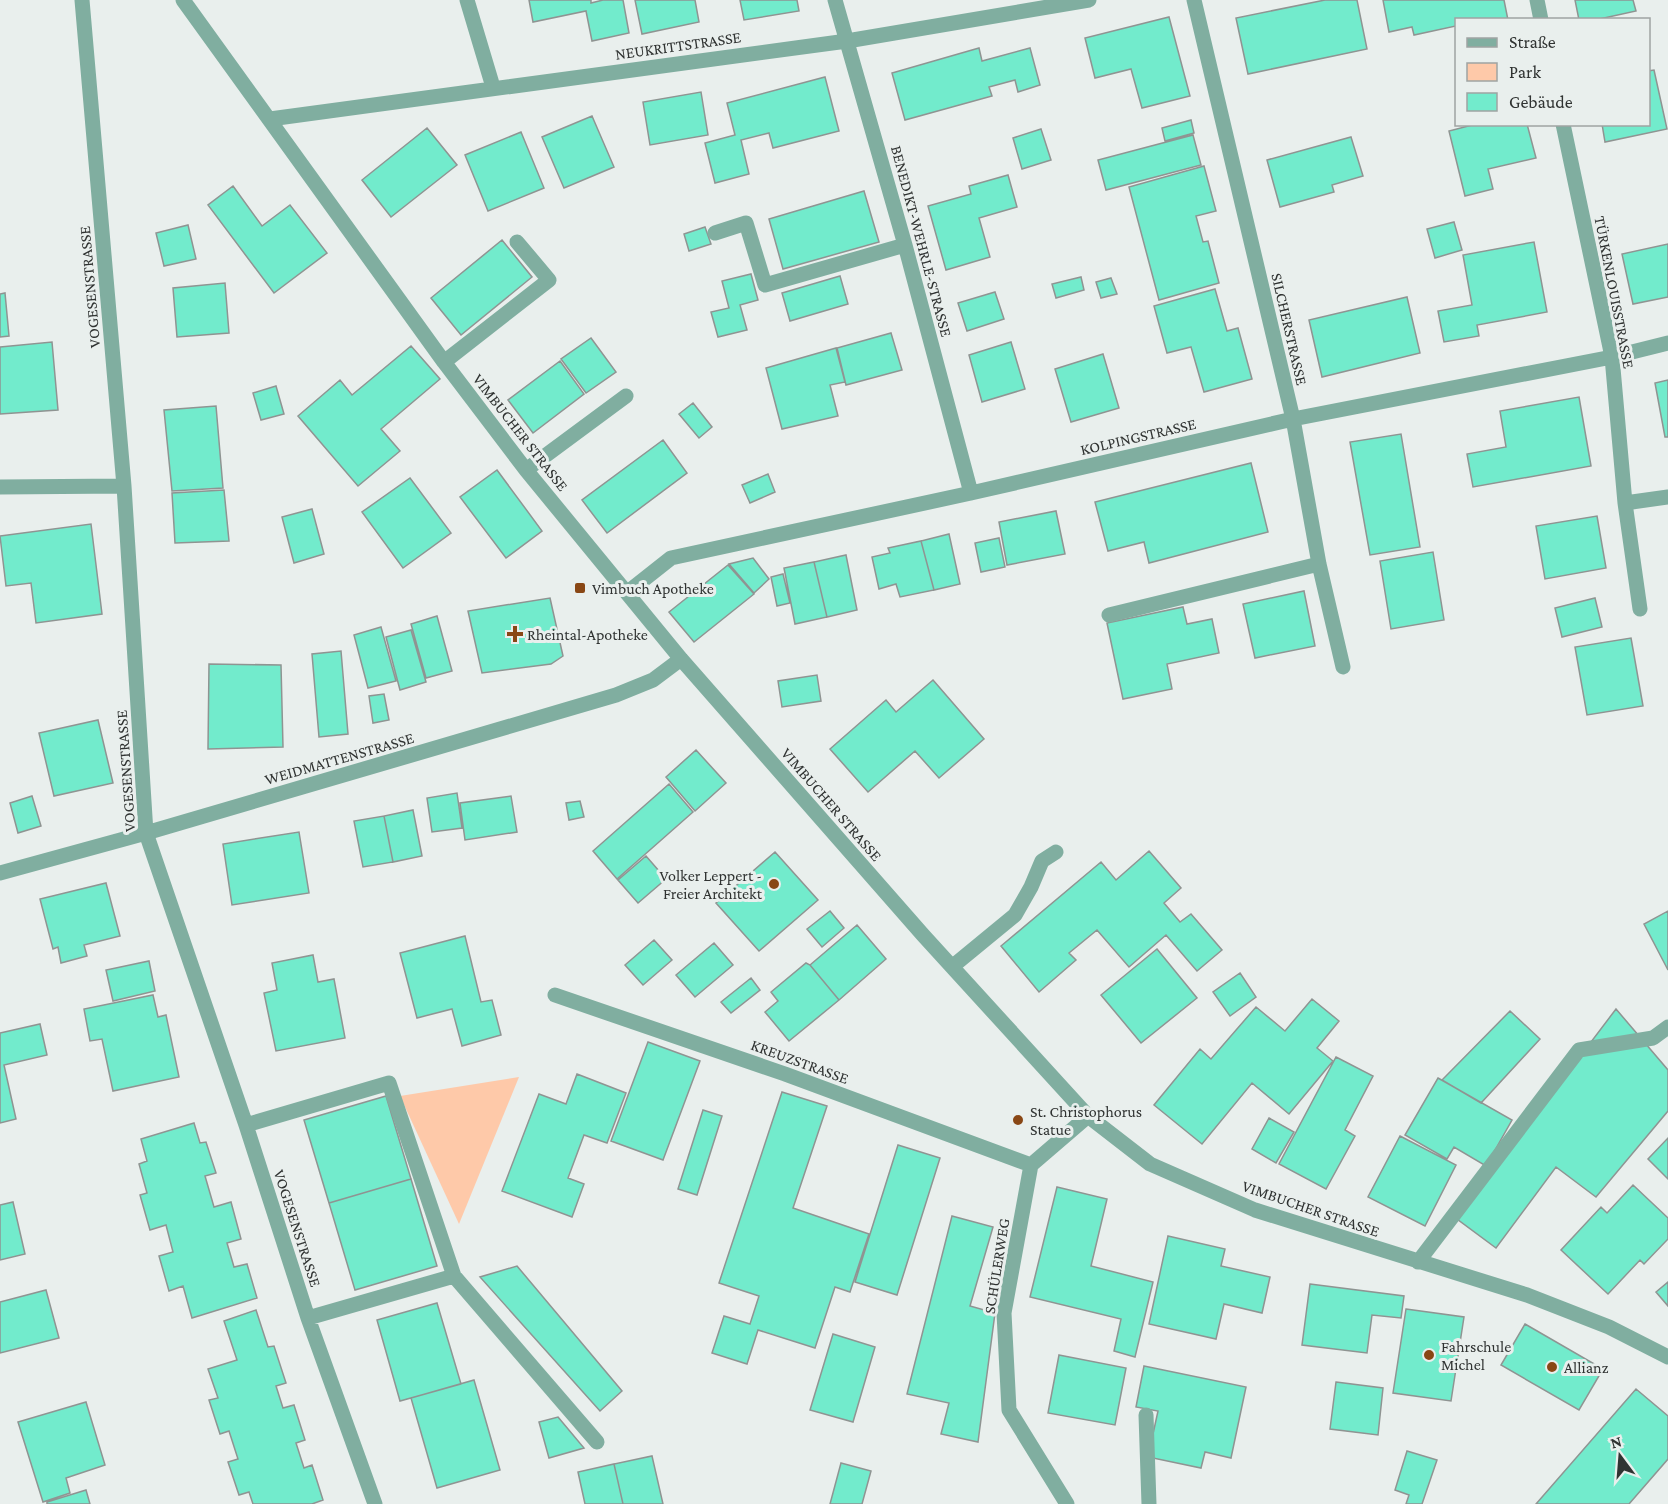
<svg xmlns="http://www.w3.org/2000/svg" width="1668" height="1504" font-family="'Crimson Pro',serif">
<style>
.green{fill:#fec9a9}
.building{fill:#72ebcc;stroke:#8f9492;stroke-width:1.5}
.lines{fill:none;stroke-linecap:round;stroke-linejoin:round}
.minor{stroke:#80aea0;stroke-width:15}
.poi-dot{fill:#894715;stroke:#e9efed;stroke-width:2}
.labels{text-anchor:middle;stroke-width:6;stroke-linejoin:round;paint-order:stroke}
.street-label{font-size:16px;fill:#303332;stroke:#e9efed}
.poi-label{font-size:16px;fill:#303332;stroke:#e9efed;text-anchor:start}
</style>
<rect width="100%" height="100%" fill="#e9efed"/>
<!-- green -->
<path class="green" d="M519,1077l-60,147 -59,-128z"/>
<!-- building -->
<path class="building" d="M529,0h62v3l12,-3h20l6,33 -37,8 -6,-30 -53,11z
M635,0h60l4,22 -57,12z
M740,0h57l2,11 -55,9z
M1325,0h32l10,49 -119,25 -12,-56z
M1383,0h121l4,20h-52v6l-42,9 -2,-8 -23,5z
M1575,0h58l3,11 -41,9h-16z
M1169,17l21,79 -48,12 -11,-39 -36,9 -10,-40z
M979,48l3,13 48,-13 10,37 -22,7 -3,-12 -26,7 3,9 -87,24 -13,-47z
M1654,70l13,59 -62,13 -3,-18h46v-53z
M825,77l14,54 -66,17 -4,-15 -28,7 8,34 -34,9 -10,-40 30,-8 -8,-32z
M701,92l7,43 -58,10 -7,-43z
M592,116l22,51 -50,21 -22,-51z
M1191,120l3,13 -29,8 -3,-13z
M1476,124h51l9,34 -48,11 5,20 -28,7 -16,-65z
M427,128l30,37 -66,52 -29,-37z
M1041,129l10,31 -29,9 -9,-31z
M521,132l23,56 -56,23 -23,-56z
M1193,135l8,30 -95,25 -8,-30z
M1351,137l12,39 -31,9 2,7 -54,15 -13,-47z
M1204,166l12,45 -20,5 7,26 5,-1 11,42 -60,17 -30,-113z
M1008,175l9,32 -38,11 11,39 -44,13 -18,-64 43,-12 -2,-8z
M233,186l29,40 28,-21 37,48 -53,40 -66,-88z
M864,191l15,51 -96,27 -14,-50z
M1454,222l8,28 -27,8 -8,-29z
M188,225l8,34 -32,7 -8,-33z
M705,227l6,17 -22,7 -5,-17z
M502,240l30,37 -71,58 -30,-37z
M1534,242l13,70 -70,13 2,11 -35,6 -6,-31 34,-6 -9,-50z
M1668,244v53l-35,7 -11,-50z
M751,274l7,26 -18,5 7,25 -29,7 -7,-25 18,-4 -7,-27z
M840,276l8,28 -58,17 -8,-28z
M1081,277l3,13 -28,8 -4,-14z
M1111,278l6,16 -16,4 -5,-16z
M225,283l4,50 -52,4 -4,-49z
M1215,289l12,42 11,-3 14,51 -48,13 -13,-45 -24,6 -13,-47z
M995,292l9,27 -37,12 -9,-28z
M5,293l4,43 -9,1v-43z
M1407,297l13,56 -98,24 -13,-57z
M891,333l11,37 -56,15 -9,-37z
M591,338l25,34 -30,21 -25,-34z
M52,342l6,68 -58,4v-67z
M1011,342l14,47 -43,13 -13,-47z
M411,346l29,33 -59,50 19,22 -42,35 -60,-70 42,-36 12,15z
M836,348l9,34 -15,3 8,31 -56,13 -16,-61z
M1103,354l16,54 -48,14 -16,-53z
M560,361l24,33 -51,39 -25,-33z
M1668,380v57h-3l-10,-54z
M276,386l8,28 -23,6 -8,-27z
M1579,397l12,69 -118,21 -6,-33 39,-7 -6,-36z
M693,403l19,24 -13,11 -20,-24z
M216,406l7,82 -51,3 -8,-81z
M1401,434l19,113 -50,8 -20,-113z
M663,440l24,33 -80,60 -25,-33z
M1251,463l17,69 -119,31 -5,-21 -36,9 -13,-49z
M497,470l45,61 -36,27 -46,-61z
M768,474l7,18 -25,11 -8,-18z
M410,478l41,55 -48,35 -41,-56z
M224,490l5,51 -54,2 -3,-50z
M312,509l12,45 -30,9 -12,-46z
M1056,511l9,43 -58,11 -8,-43z
M1597,516l9,52 -61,11 -9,-53z
M91,524l11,90 -66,9 -5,-40 -25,3 -6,-50z
M949,534l11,50 -26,6 -13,-49z
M999,538l6,29 -24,5 -6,-29z
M921,541l13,49 -34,7 -4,-13 -17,5 -7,-32 18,-4 -2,-5z
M1433,552l11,68 -53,9 -11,-68z
M846,555l11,55 -30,7 -13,-55z
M753,558l16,21 -15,14 -25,-29z
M814,562l13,55 -32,7 -11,-56z
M728,565l26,29 -60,48 -25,-30z
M783,574l7,29 -13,3 -6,-29z
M1304,591l11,55 -60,12 -12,-54z
M550,598l13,58 -12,8 -69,9 -14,-62z
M1595,598l7,29 -40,10 -7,-29z
M1183,607l4,17 25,-5 7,34 -52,11 5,25 -49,10 -16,-76z
M437,616l15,55 -26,7 -15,-54z
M381,627l15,54 -28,7 -14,-53z
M411,630l15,52 -26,8 -14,-53z
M1631,638l12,68 -56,9 -12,-68z
M341,651l7,83 -29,3 -7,-83z
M209,664l72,1 2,82 -75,2z
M817,675l4,26 -39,6 -4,-26z
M933,680l51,59 -45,39 -24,-27 -47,41 -38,-43 56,-49 10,12z
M384,694l5,26 -16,3 -4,-27z
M98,720l15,63 -59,13 -15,-63z
M696,750l30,33 -31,28 -29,-34z
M669,784l24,28 -76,67 -24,-28z
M457,793l5,35 -30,4 -5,-34z
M32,796l9,30 -23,7 -8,-30z
M511,796l6,36 -52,8 -5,-37z
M580,801l4,16 -15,3 -3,-17z
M413,810l9,46 -29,6 -9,-46z
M384,816l9,46 -30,5 -9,-46z
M299,832l10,61 -77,12 -9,-61z
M1149,851l32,37 -17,15 16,19 11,-8 31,36 -25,21 -31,-36 -37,32 -32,-37 -28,23 7,7 -37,32 -38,-46 100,-84 15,18z
M775,852l43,48 -59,51 -43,-48z
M646,856l20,23 -28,24 -20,-23z
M106,883l14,53 -36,9 3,11 -26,7 -3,-16 -5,2 -13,-50z
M830,911l14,17 -22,19 -15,-18z
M1668,911v59l-24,-46z
M857,925l29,34 -47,41 -29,-35z
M465,936l16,66 11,-2 9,35 -39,11 -10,-37 -35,9 -17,-65z
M654,940l18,20 -29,25 -18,-20z
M714,943l19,22 -38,32 -19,-22z
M1157,949l40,49 -56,45 -40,-48z
M313,955l5,27 16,-3 11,59 -69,13 -12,-58 13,-3 -5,-27z
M149,961l6,30 -42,10 -7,-31z
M806,963l4,2 29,35 -50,41 -24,-29 13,-11 -7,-9z
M1240,973l16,24 -26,19 -17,-24z
M751,978l9,12 -29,23 -10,-11z
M153,995l5,22 8,-2 13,62 -66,14 -11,-52 -12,2 -6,-32z
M1312,999l27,22 -22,27 16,13 -44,53 -37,-31 -50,61 -48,-39 46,-56 11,10 45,-52 29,24z
M1616,1009l52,61v41l-72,86 -40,-30 -60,81 -39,-29z
M1510,1011l30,28 -59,64 -39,-23z
M40,1024l7,31 -43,10 12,54 -16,4v-90z
M648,1042l52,19 -37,99 -52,-19z
M1336,1057l37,19 -28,54 10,6 -29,53 -47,-25z
M577,1074l49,19 -19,50 -23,-8 -16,43 16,6 -12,33 -70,-26 37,-97 27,10z
M1438,1078l74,42 -26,46 -32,-19 -7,12 -42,-24z
M782,1092l45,14 -34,102 76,26 -19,58 -15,-5 -20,61 -57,-18 -11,34 -35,-11 12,-37 26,8 9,-28 -40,-13z
M386,1096l25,83 -82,24 -25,-83z
M703,1110l19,6 -25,79 -19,-6z
M1269,1118l25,14 -18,31 -24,-14z
M194,1123l6,20 6,-1 10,31 -11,3 9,31 17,-5 10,37 -14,4 7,24 13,-3 10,34 -65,20 -9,-32 -14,5 -10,-35 14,-4 -7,-27 -16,5 -10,-35 7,-2 -8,-29 8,-3 -6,-22z
M1400,1136l56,29 -31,61 -57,-29z
M1668,1138v41l-20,-20z
M898,1145l42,13 -43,137 -42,-13z
M411,1179l26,87 -82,24 -26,-87z
M1633,1185l35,33v21l-24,25 -4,-4 -32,34 -47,-44 40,-43 6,6z
M1057,1187l50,12 -16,67 62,16 -18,75 -21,-6 7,-32 -91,-22z
M13,1202l12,52 -25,6v-55z
M952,1216l41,11 -23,79 25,7 -17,129 -37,-8 8,-31 -42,-9z
M1168,1236l57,13 -4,17 49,11 -8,36 -38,-9 -8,35 -67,-15z
M517,1266l105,125 -22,20 -120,-134z
M1668,1282v24l-12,-14z
M1310,1284l94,12 -3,22 -29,-3 -5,38 -65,-8z
M46,1290l13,48 -59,15v-51z
M437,1303l24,81 -61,17 -23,-81z
M1406,1309l58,8 -13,84 -58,-8z
M256,1310l12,37 6,-1 12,37 -10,3 7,22 11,-3 11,35 -9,3 8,25 8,-3 11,35 -11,4h-59l-4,-12 -10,3 -11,-33 10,-3 -9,-28 -9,3 -11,-34 9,-2 -10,-29 29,-9 -13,-39z
M1525,1324l78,45 -24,41 -78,-45z
M833,1334l42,13 -22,75 -43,-12z
M1059,1355l67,13 -11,57 -67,-12z
M1144,1366l102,21 -15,71 -26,-6 -4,16 -53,-11 10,-46 -22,-4z
M474,1380l26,90 -63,18 -26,-90z
M1336,1382l47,6 -5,47 -48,-6z
M1636,1389l32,27v43l-39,45h-93z
M86,1402l19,63 -39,13 4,15 -27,9 -25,-80z
M558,1417l26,31 -35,10 -10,-36z
M1407,1451l30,9 -15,44h-16l3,-9 -14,-5z
M652,1456l11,48h-40l-9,-40z
M841,1463l30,8 -9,33h-32z
M614,1464l9,40h-38l-7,-32z
M86,1490l4,14h-43v-2z"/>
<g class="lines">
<!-- minor -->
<path class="minor" d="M82,0l42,486 22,347 100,292 62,193 67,186
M183,0l261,362 82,108 155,189 242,276 165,181 62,48 105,46 272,85 82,32 59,30
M467,0l26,87
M835,0l70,245 66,248
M1194,0l99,419 26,145 24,103
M1537,0l4,20
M270,119l577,-78 242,-41
M1563,124l49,233 13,146 15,106
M715,233l31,-10 19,62 140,-40
M444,362l105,-82 -32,-38
M526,470l100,-74
M0,487l124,-1
M1625,503l43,-6
M628,592l43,-34 300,-65 322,-74 319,-62 56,-14
M1109,615l210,-51
M0,873l146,-40 470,-138 37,-15 28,-21
M953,966l62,-51 16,-28 11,-26 14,-9
M555,995l230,79 246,91
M246,1125l143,-42 65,193 143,166
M1418,1262l161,-212 74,-12 15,-11
M308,1318l146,-42
M1146,1415l3,89
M1067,1504l-58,-94 -5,-97 27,-148 57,-49"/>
</g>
<!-- markers -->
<g class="poi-dot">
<rect x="574" y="582" width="12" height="12" rx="3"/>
<path d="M512 625h6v6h6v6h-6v6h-6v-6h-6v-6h6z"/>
<circle cx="774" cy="884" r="6"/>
<circle cx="1018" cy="1120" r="6"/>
<circle cx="1429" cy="1355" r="6"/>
<circle cx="1552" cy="1367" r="6"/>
</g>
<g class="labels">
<!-- street labels -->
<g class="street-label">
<text transform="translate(678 45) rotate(-8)" y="6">NEUKRITTSTRASSE</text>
<text transform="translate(922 241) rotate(75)" y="6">BENEDIKT-WEHRLE-STRASSE</text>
<text transform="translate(89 287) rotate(-95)" y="6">VOGESENSTRASSE</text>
<text transform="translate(1615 292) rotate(79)" y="6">TÜRKENLOUISSTRASSE</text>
<text transform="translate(1290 329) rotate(77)" y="6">SILCHERSTRASSE</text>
<text transform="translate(521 432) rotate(52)" y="6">VIMBUCHER STRASSE</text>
<text transform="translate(1138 436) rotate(-13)" y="6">KOLPINGSTRASSE</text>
<text transform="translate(339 758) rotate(-16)" y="6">WEIDMATTENSTRASSE</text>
<text transform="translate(125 771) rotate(-94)" y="6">VOGESENSTRASSE</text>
<text transform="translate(832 804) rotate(49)" y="6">VIMBUCHER STRASSE</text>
<text transform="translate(800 1061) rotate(20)" y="6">KREUZSTRASSE</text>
<text transform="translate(1311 1208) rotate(19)" y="6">VIMBUCHER STRASSE</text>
<text transform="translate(298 1228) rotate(72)" y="6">VOGESENSTRASSE</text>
<text transform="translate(996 1266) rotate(-81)" y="6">SCHÜLERWEG</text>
</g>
<!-- poi labels -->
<g class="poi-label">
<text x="592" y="594">Vimbuch Apotheke</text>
<text x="527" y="640">Rheintal-Apotheke</text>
<text x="762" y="881" text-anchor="end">Volker Leppert -<tspan x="762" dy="18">Freier Architekt</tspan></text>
<text x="1030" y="1117">St. Christophorus<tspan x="1030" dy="18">Statue</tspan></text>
<text x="1441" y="1352">Fahrschule<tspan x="1441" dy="18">Michel</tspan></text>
<text x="1564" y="1373">Allianz</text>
</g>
</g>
<!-- legend -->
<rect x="1455" y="18" width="195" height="108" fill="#e9efed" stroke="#9fa4a2" stroke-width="1.5"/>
<rect x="1467" y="38" width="30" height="9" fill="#80aea0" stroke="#9fa4a2" stroke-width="1.5"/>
<text x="1509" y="48" font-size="18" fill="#303332">Straße</text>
<rect x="1467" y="63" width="30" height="18" fill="#fec9a9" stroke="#9fa4a2" stroke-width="1.5"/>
<text x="1509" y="78" font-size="18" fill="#303332">Park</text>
<rect x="1467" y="93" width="30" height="18" fill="#72ebcc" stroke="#9fa4a2" stroke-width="1.5"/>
<text x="1509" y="108" font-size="18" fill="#303332">Gebäude</text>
<!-- north arrow -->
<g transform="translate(1620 1456) rotate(344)" stroke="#e9efed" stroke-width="4.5" paint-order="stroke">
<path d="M0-4.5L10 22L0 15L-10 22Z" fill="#303332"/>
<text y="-9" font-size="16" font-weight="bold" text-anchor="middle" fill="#303332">N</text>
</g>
</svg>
